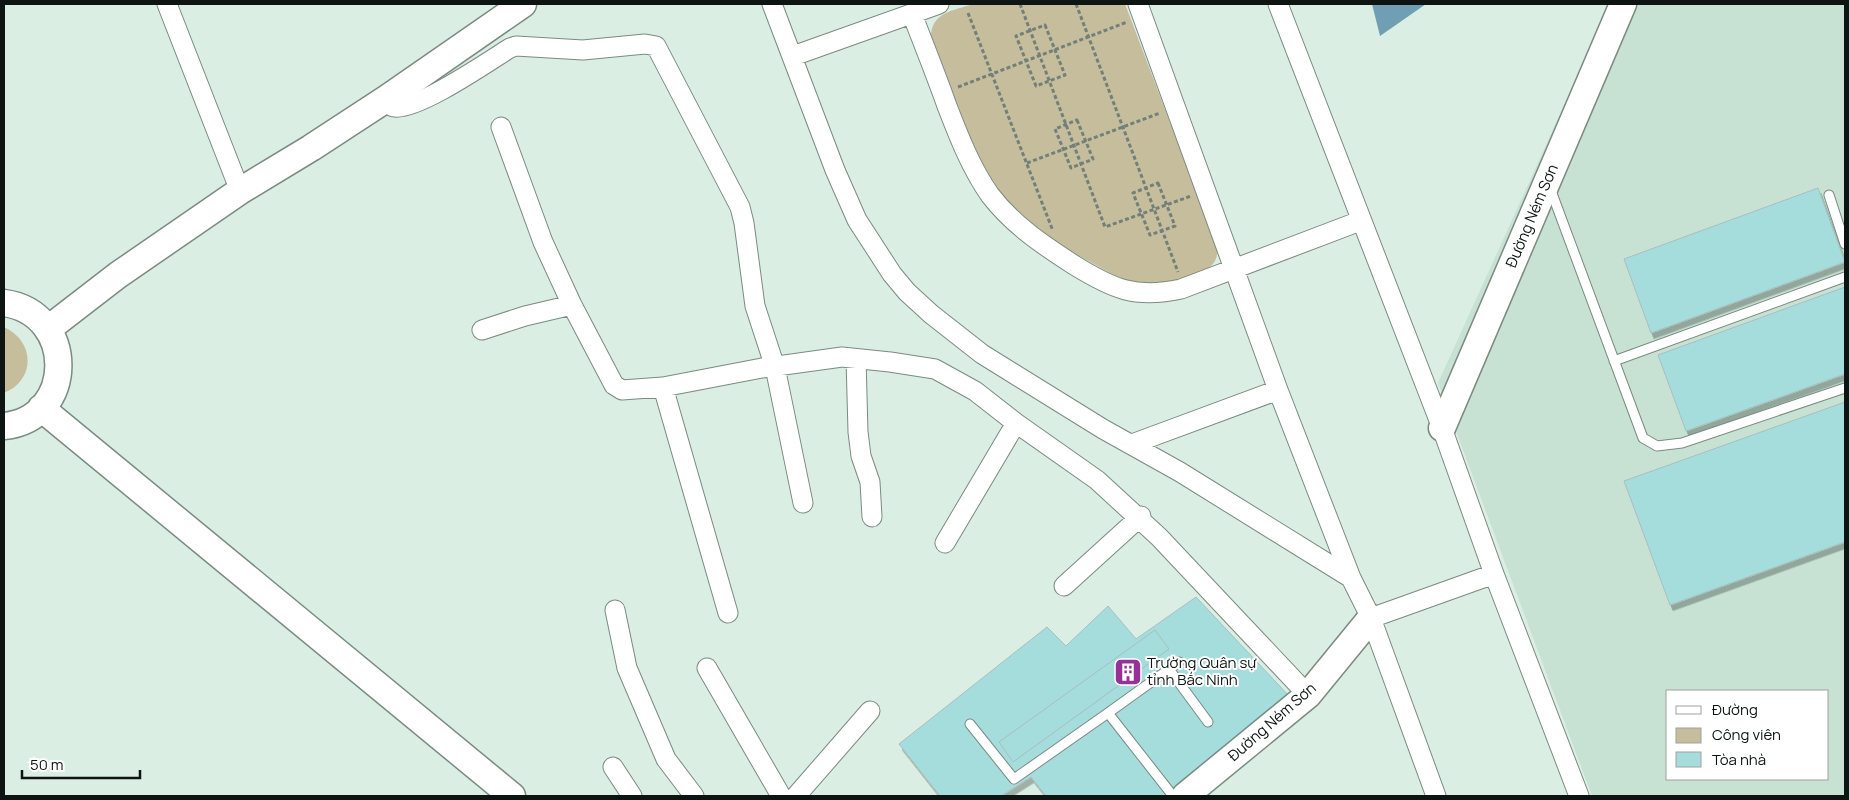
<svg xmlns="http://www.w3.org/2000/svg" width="1849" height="800" font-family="Manrope,sans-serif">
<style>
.built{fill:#c7e2d3;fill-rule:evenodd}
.green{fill:#c6bd9c}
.water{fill:#709eb2}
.building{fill:#a5dddc;stroke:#a8bebe;filter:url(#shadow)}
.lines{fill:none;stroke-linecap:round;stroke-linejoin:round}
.lane-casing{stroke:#7a8b81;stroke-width:11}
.street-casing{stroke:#7a8b81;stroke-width:21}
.secondary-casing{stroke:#7a8b81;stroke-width:29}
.path{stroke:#738079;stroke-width:3;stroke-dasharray:4 2.5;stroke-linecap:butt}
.lane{stroke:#fff;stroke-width:9}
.street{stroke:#fff;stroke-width:19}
.secondary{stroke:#fff;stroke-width:26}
.labels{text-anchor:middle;stroke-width:4;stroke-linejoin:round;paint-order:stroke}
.street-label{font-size:15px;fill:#0e1411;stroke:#fff}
.poi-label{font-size:15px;fill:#0e1411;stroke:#fff;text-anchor:start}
</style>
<defs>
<filter id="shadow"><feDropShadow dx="3" dy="5.5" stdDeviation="0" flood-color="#0004"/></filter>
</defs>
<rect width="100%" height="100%" fill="#dbeee3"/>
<!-- built -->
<path class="built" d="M1610,4h235v792h-253l-154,-413zM1668,691h160v88h-160z"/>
<!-- green -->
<path class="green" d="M973,4h152l92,242c3,21 -14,26 -30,32 -36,15 -60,5 -93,-14 -34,-18 -75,-43 -98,-76 -30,-43 -46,-100 -65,-149 -1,-27 22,-28 42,-35z
M4,327c31,14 32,53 0,66z"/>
<!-- water -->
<path class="water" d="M1372,4h54l-46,32z"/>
<!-- building -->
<path class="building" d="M1818,188l27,74 -194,71 -27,-74z
M1845,287v87l-159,57 -28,-76z
M1845,402v140l-175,63 -46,-124z
M1196,597l94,100 -125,99h-119l-15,-19 -30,19h-61l-41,-52 148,-117 19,19 42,-40 28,33z
M1155,630l14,19 -156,113 -14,-20z"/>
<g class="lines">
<!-- lane casing -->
<g class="lane-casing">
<path id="lane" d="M1550,188l93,250 14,8 25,-3 163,-55
M1829,195l16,49
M1614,361l231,-84
M1169,669l39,53
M1108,713l71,-51
M970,724l44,55 94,-66 65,83"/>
</g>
<!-- street casing -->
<g class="street-casing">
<path id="street" d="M167,4l73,187
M772,4l63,166 22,50 35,54 15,18 24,22 51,40 121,75 77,43 171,106
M1138,4l140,386 73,188 20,40 123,-44
M1278,4l164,424 52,146 85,222
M912,14c12,31 24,61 35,92 12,31 24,62 43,89 23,30 53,50 84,70 39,24 61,34 107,24l179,-68
M793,56l146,-52
M386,99c2,4 4,7 8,8 23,4 95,-46 116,-59l6,-2 67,4 62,-6 11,2 84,161 4,16 11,83 20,61 28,136
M501,127l42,115 29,63 42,80 8,5 41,-3 99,-19 80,-11 48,5 45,7 40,22 41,32 81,57 62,57 149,158
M482,330l43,-14 47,-11
M856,359l2,73 3,24 9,26 2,35
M663,387l65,226
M1132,444l146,-54
M945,543l71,-120
M1064,586l77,-70
M615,610l12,58 39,91 28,37
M1371,618l65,178
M707,668l74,128
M613,767l19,29
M796,796l74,-85"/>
</g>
<!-- secondary casing -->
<g class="secondary-casing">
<path id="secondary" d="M4,303c73,10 72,116 0,123
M48,329l70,-54 122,-84 71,-43 75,-49 137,-95
M41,408l471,388
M1442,428l181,-424
M1185,796l123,-101 63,-77"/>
</g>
<!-- path -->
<path class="path" d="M1020,4l85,223 86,-31
M1076,4l102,268
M968,13l85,218
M1045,25l20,50 -29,11 -20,-50z
M958,87l169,-65
M1077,120l16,39 -22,9 -16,-39z
M1027,163l133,-50
M1158,183l17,43 -25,9 -17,-42z"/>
<!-- lane -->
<use href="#lane" class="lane"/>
<!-- street -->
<use href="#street" class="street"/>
<!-- secondary -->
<use href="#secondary" class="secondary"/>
</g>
<!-- icons -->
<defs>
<g id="building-square" transform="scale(1.4375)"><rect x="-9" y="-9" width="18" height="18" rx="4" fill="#953197" stroke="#fff"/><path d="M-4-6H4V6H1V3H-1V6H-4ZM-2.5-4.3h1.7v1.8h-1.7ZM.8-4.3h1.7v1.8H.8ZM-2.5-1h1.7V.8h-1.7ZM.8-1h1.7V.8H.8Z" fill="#fff"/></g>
</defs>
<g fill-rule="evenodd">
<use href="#building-square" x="1128" y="672"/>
</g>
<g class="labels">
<!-- street labels -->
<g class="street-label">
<text transform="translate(1532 216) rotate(-67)" y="5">Đường Ném Sơn</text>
<text transform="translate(1272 722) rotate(-41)" y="5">Đường Ném Sơn</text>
</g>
<!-- poi labels -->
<g class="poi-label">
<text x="1147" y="668">Trường Quân sự<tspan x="1147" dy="17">tỉnh Bắc Ninh</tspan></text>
</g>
</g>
<!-- border -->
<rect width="1849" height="800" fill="none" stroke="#0e1411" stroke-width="10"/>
<!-- legend -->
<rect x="1666" y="690" width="162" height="90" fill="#ffffff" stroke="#9fa1a0"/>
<rect x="1676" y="706" width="25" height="8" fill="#ffffff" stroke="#9fa1a0"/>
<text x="1712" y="715" font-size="15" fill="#0e1411">Đường</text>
<rect x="1676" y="728" width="25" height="15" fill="#c6bd9c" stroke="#9fa1a0"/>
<text x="1712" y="740" font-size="15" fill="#0e1411">Công viên</text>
<rect x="1676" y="752" width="25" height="15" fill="#a5dddc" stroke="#9fa1a0"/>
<text x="1712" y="765" font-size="15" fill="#0e1411">Tòa nhà</text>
<!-- scale -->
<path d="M22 770v8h118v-8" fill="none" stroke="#0e1411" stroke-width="2.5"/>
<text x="30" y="770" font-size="15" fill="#0e1411" stroke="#ffffff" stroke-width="4" paint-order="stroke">50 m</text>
</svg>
